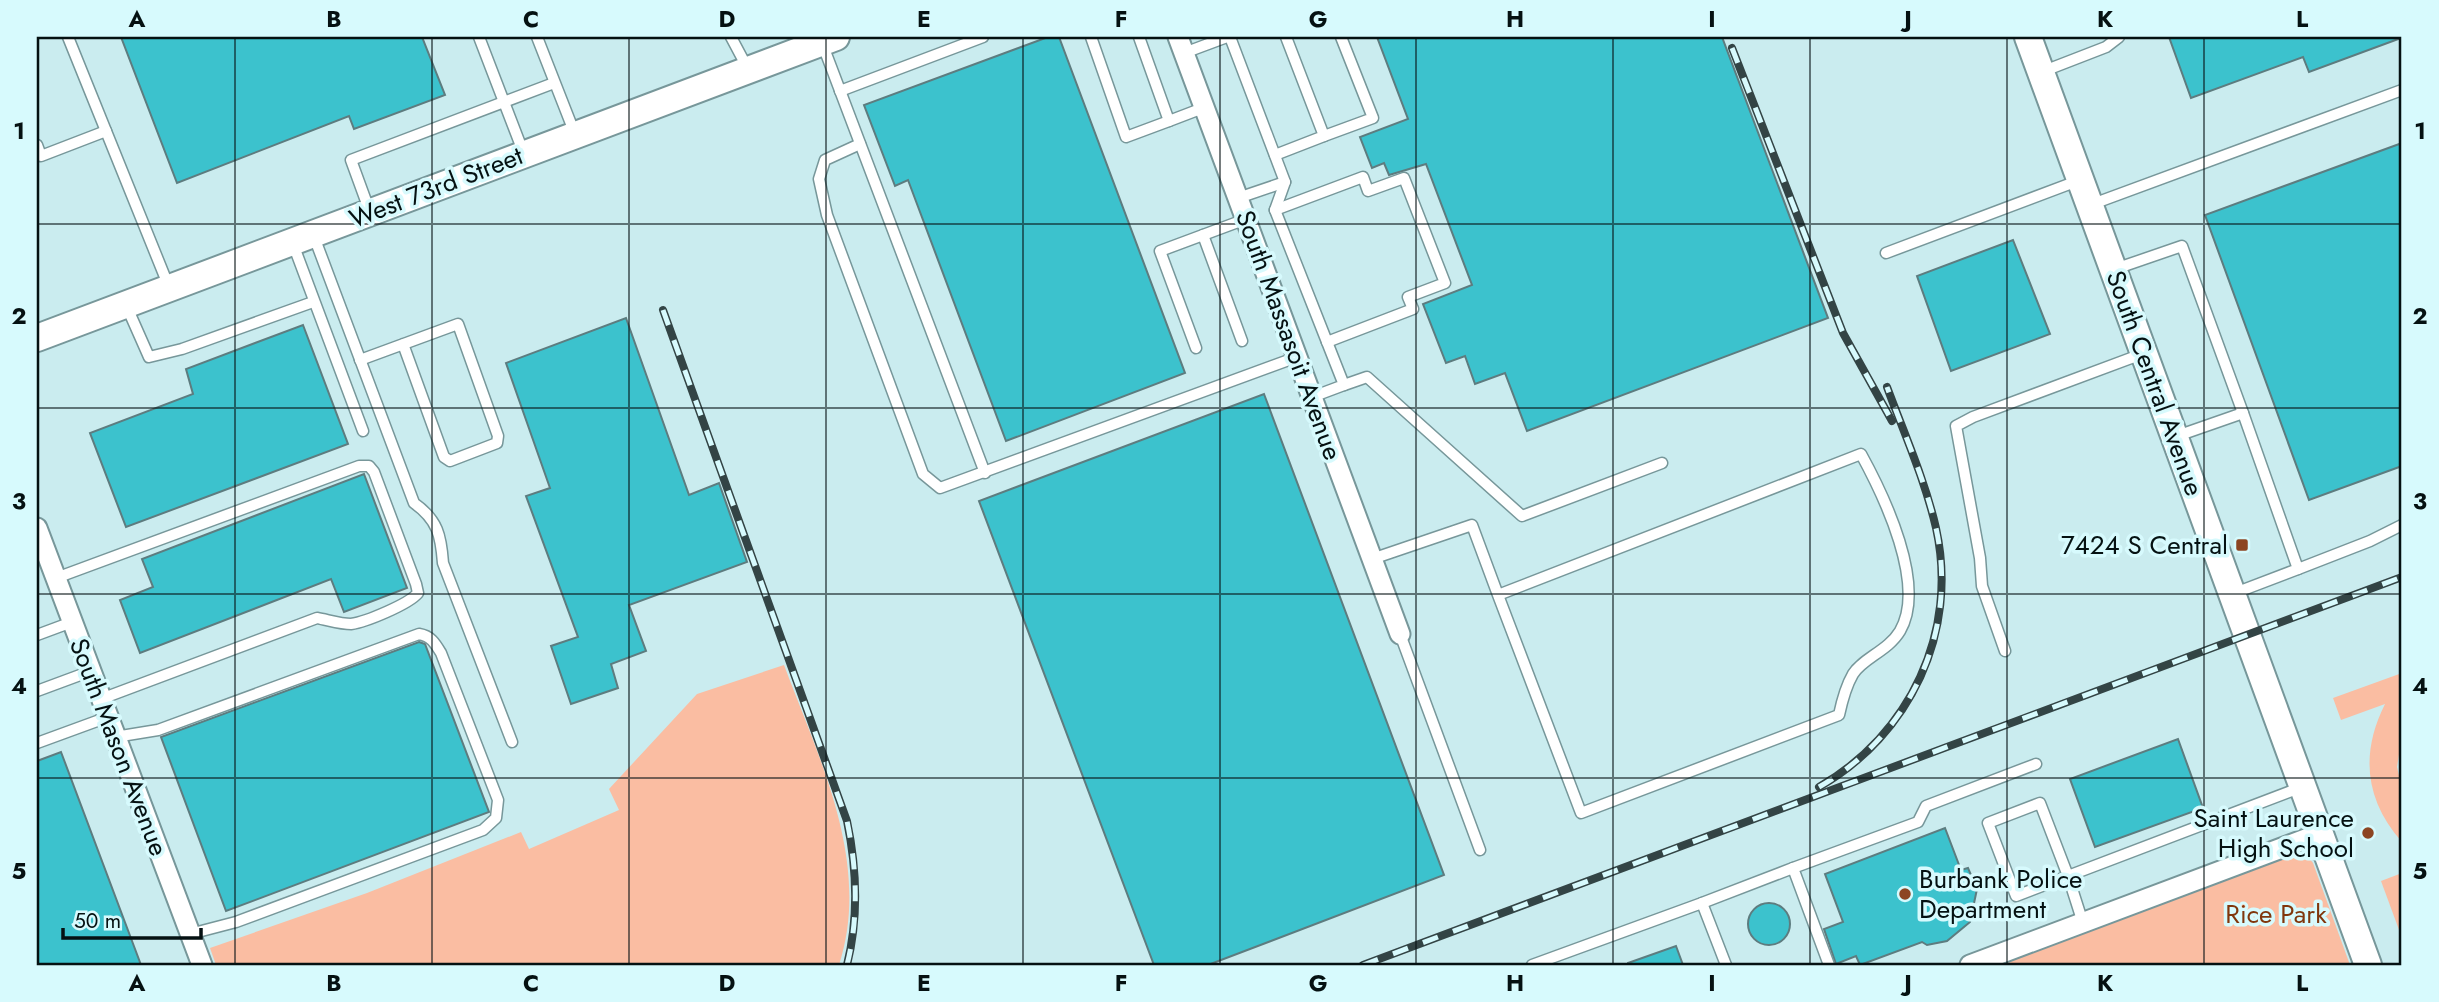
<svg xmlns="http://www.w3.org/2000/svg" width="2439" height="1002" viewBox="0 0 2439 1002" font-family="Jost,sans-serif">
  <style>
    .green { fill: #fabda2 }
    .building { fill: #3cc2cd; stroke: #5d7c7f; stroke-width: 2 }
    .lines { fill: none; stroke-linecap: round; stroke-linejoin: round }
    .lane-casing { stroke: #77979a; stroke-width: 13 }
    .street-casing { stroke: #77979a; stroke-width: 23 }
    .secondary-casing { stroke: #77979a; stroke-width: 30 }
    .lane { stroke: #fff; stroke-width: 10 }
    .street { stroke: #fff; stroke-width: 19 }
    .secondary { stroke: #fff; stroke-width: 26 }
    .rail-casing { stroke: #334445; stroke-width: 8 }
    .rail { stroke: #d7fafd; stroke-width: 5; stroke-dasharray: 16; stroke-linecap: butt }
    .grid { fill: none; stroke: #051112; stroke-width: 2; stroke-opacity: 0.55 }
    .poi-dot { fill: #8c4522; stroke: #d7fafd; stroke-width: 2.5 }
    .labels { text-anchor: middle; stroke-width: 7; stroke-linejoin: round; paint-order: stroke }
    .street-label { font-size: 26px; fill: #051112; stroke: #d7fafd }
    .poi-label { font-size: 26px; fill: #051112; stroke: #d7fafd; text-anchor: end }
    .park-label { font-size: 26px; fill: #80360c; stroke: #d7fafd }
    .neatline { fill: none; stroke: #051112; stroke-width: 2.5 }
    .grid-label { font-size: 23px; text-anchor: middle; font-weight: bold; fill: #051112 }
  </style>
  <rect width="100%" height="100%" fill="#caecef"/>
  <g class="green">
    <path d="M784,665C819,759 872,863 839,965H216L210,948L367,893L521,832L529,849L619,810L609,789L697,694Z"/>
    <path d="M2402,673V736L2397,767L2402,789V842C2365,800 2360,754 2385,704L2341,720L2333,698Z"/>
    <path d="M2298,852L2306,854L2313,863L2350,965H1992Z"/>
    <path d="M2402,873V938L2381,881Z"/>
  </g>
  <g class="building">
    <path d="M121,37H422L445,95L354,129L349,116L177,183Z"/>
    <path d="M1048,37H1059L1185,373L1006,441L908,180L895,186L864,105Z"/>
    <path d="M1377,37H1722L1828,318L1527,431L1505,373L1475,384L1465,356L1446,363L1423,304L1472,285L1426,164L1389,175L1384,163L1372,168L1360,137L1408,119Z"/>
    <path d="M2169,37H2401V38L2309,72L2303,57L2191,98Z"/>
    <path d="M2402,143V466L2309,500L2205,215Z"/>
    <path d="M2013,240L2050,334L1951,371L1917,276Z"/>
    <path d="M626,318L689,495L719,483L747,562L629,605L646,651L611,664L618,688L571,704L551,646L578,637L526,496L550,488L506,363Z"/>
    <path d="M303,325L348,444L126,527L90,433L193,394L186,369Z"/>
    <path d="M1264,394L1444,875L1208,965H1154L979,501Z"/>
    <path d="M364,474L407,588L344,612L331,579L140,653L120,600L153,587L142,559Z"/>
    <path d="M419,642L425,644L489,812L226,911L161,737Z"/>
    <path d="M2178,739L2203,808L2095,847L2070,779Z"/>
    <path d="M61,752L141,965H37V761Z"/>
    <path d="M1945,828L1961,870L1968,868L1977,889L1970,922L1947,941L1927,945L1922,942L1860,965L1856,956L1836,964L1824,929L1843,922L1825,874Z"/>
    <circle cx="1769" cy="924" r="21"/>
    <path d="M1676,946L1683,965H1628V963Z"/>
  </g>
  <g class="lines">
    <g class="lane-casing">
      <g id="lane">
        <path d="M68,37L169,287"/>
        <path d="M479,37L524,154"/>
        <path d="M537,37L575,134"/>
        <path d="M731,37L748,69"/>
        <path d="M1091,37L1126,137L1169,121L1139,37"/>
        <path d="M1230,37L1285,182L1275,210L1344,385L1312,397"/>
        <path d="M822,43L985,473"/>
        <path d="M1184,53L1227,37"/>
        <path d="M2044,71L2106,47L2119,37"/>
        <path d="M840,91L983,37"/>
        <path d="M1169,121L1203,108"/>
        <path d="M1324,136L1373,118L1341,37"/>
        <path d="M860,144L825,160L819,179L827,215L923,474L940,488L1297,357"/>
        <path d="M37,145L41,156L106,131"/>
        <path d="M1275,155L1324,136L1286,37"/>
        <path d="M1238,198L1285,182"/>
        <path d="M2090,205L2402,90"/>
        <path d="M1275,210L1363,177L1368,191L1404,178L1445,283L1408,297L1413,309L1327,342"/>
        <path d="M370,212L351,160L554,83"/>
        <path d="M313,234L414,503C438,520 441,536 443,563L512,742"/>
        <path d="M1203,235L1242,341"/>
        <path d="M293,244L363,431"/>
        <path d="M1886,253L2080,180"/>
        <path d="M2115,269L2182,246L2243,413"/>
        <path d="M126,305L149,357L182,349L313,302"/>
        <path d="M1196,348L1160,251L1246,219"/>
        <path d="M360,360L458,324L498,436L497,443L450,461L444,457L403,344"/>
        <path d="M1344,385L1367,377L1522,516L1662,463"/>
        <path d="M2177,436L2243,413L2298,569L2235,593"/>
        <path d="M1372,559L1472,525L1498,595L1861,454C1884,496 1927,585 1900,631C1888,651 1863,658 1853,674C1846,686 1842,701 1839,715L1581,813L1498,595"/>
        <path d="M2298,569L2370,541L2402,525"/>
        <path d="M56,578L359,466H369L374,472L416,584L418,593C409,604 366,622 351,624C341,624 328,620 317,618L101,699"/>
        <path d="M1400,634L1480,850"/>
        <path d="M37,635L72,622"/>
        <path d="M2005,651L1982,586L1980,558L1956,426L1973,417L2142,354"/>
        <path d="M37,691L91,671"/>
        <path d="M115,737L158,730L419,634C431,636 435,643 441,653L498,800L496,818L483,830L236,922L190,934"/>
        <path d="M37,743L108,717"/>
        <path d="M2040,803L2068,876L2016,896L1988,823Z"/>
        <path d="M1702,903L1793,868"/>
        <path d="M2083,923L2068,876L2302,787"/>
        <path d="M1532,965L1702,903L1726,965"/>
        <path d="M1829,965L1793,868L1918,822L1926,806L2036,764"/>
      </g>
    </g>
    <g class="street-casing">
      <g id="street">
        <path d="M1178,37L1400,634"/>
        <path d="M37,528L202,965"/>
        <path d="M1970,965L2319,834"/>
      </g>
    </g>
    <g class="secondary-casing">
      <g id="secondary">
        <path d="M2028,37L2368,965"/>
        <path d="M37,338L836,37"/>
      </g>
    </g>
    <use href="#lane" class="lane"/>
    <use href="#street" class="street"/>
    <use href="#secondary" class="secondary"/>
    <g class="rail-casing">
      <g id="rail">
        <path d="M1732,48L1843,333L1892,421"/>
        <path d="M663,310L847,821C857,869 859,917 847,965"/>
        <path d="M1819,787C1910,735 1959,632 1936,528C1925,480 1904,433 1887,387"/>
        <path d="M1363,965L2402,577"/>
      </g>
    </g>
    <use href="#rail" class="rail"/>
  </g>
  <path class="grid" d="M235,37V965M432,37V965M629,37V965M826,37V965M1023,37V965M1220,37V965M1416,37V965M1613,37V965M1810,37V965M2007,37V965M2204,37V965M37,224H2402M37,408H2402M37,594H2402M37,778H2402"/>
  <g class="poi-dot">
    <rect x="2235" y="538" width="14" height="14" rx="3.5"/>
    <circle cx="2368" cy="833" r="7"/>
    <circle cx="1905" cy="894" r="7"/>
  </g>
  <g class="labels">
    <g class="street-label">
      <text transform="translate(436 187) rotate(-21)" y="9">West 73rd Street</text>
      <text transform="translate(1289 335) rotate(70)" y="9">South Massasoit Avenue</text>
      <text transform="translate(2155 383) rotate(70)" y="9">South Central Avenue</text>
      <text transform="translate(119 747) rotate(69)" y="9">South Mason Avenue</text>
    </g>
    <g class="poi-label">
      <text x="2228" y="554">7424 S Central</text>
      <text x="2354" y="827">Saint Laurence<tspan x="2354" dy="30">High School</tspan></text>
      <text x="1919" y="888" text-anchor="start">Burbank Police<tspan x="1919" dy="30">Department</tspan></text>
    </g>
    <g class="park-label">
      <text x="2276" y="923">Rice Park</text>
    </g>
  </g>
  <rect width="2439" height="1002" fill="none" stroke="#d7fafd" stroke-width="77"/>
  <path d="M63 928v10h138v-10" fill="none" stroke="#051112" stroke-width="3.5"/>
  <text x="74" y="928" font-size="21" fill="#051112" stroke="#d7fafd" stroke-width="5" paint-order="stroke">50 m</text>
  <rect x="38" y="38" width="2362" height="926" class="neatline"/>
  <g class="grid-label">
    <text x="137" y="27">A</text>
    <text x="334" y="27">B</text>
    <text x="531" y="27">C</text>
    <text x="727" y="27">D</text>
    <text x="924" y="27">E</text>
    <text x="1121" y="27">F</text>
    <text x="1318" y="27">G</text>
    <text x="1515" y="27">H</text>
    <text x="1712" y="27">I</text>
    <text x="1908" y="27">J</text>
    <text x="2105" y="27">K</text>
    <text x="2302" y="27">L</text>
    <text x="19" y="139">1</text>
    <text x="2420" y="139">1</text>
    <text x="19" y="324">2</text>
    <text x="2420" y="324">2</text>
    <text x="19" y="509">3</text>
    <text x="2420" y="509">3</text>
    <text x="19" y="694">4</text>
    <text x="2420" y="694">4</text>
    <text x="19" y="879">5</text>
    <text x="2420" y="879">5</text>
    <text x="137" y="991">A</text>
    <text x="334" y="991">B</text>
    <text x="531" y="991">C</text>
    <text x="727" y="991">D</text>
    <text x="924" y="991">E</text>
    <text x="1121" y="991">F</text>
    <text x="1318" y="991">G</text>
    <text x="1515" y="991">H</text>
    <text x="1712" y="991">I</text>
    <text x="1908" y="991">J</text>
    <text x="2105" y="991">K</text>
    <text x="2302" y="991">L</text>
  </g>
</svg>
